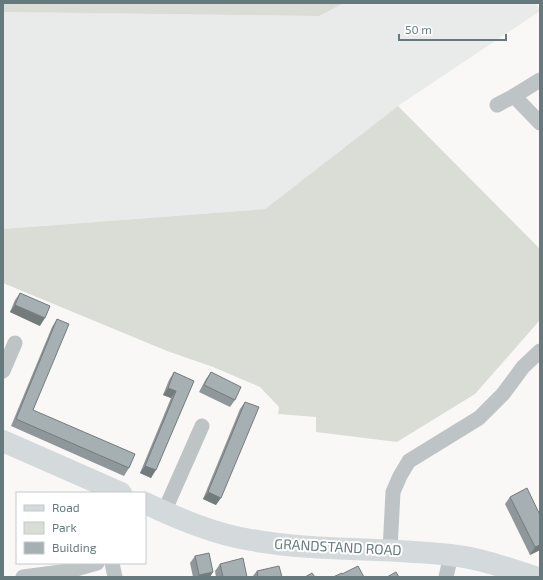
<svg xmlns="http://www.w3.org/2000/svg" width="543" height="580" viewBox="0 0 543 580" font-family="'Exo 2',sans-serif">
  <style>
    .built { fill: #e9eaea }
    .green { fill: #daddd6 }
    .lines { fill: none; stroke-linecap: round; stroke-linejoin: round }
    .street { stroke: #bec4c6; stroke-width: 15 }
    .secondary { stroke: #d4d9db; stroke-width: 22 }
    .wall { fill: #8f979a }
    .shaded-wall { fill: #747b7d }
    .building { fill: #a6b0b3; stroke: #747b7d }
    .labels { text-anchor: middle; stroke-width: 4; stroke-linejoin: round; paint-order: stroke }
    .street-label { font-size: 14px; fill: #667a7e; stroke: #fff }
  </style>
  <rect width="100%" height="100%" fill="#f9f8f7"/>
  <path class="built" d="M344,3H536L540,11L398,106L265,209L3,229V12L318,16Z"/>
  <g class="green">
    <path d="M3,3H344L319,16L3,12Z"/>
    <path d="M398,106L540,249V320L475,394L397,442L316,432V417L278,414L279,407L260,387L213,367L167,351L3,283V229L265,209Z"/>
  </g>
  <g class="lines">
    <g class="street">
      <path d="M540,80L514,96L540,123"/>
      <path d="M497,105L514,96"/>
      <path d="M3,371L15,343"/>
      <path d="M164,512L202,426"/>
      <path d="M390,550L393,492L400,476L409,461L479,418L503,394L523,367L540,351"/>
      <path d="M112,563L115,577"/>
      <path d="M23,577L69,571L97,563"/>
      <path d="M446,577L451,555"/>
    </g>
    <g class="secondary">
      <path d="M3,441L121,493"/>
      <path d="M145,503C179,519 214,534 251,540C316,552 384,547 450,555C479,558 507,568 535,577"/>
    </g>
  </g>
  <g class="wall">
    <path d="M20,293L40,326L10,312L15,300Z"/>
    <path d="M57,319L33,410L129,468L124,476L11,426L52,327Z"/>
    <path d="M174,372L194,381L151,478L140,473L171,398L163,395L169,380Z"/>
    <path d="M211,372L235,400L230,407L199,392L206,379Z"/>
    <path d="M245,402L216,505L203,499L240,409Z"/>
    <path d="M510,497L540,550L530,555L505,504Z"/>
    <path d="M195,556L210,577H193L190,563Z"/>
    <path d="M220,564L247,577H216L215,571Z"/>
    <path d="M257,571L282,577H252Z"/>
  </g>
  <g class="shaded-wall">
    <path d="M15,305L45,318L40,326L10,312Z"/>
    <path d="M168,388L176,391L171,398L163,395Z"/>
    <path d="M145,466L156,470L151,478L140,473Z"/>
    <path d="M208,492L221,498L216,505L203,499Z"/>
    <path d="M540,545V550L530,555L535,547Z"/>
    <path d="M213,572L210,577H197L199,575Z"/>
  </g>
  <g class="building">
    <path d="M20,293L50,306L45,318L15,305Z"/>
    <path d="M57,319L69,324L33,410L135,454L129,468L16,419Z"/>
    <path d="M174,372L194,381L156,470L145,466L176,391L168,388Z"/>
    <path d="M211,372L241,387L235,400L204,385Z"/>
    <path d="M245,402L259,407L221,498L208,492Z"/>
    <path d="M527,488L540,515V545L535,547L510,497Z"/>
    <path d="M209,553L213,572L199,575L195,556Z"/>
    <path d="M243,558L247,577H223L220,564Z"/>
    <path d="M279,566L282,577H258L257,571Z"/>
    <path d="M358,566L364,577H333L342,573V574Z"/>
    <path d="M396,572L399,577H387Z"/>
    <path d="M312,573L315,577H305Z"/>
  </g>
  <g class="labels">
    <g class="street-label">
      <text transform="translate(338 547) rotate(3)" y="5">GRANDSTAND ROAD</text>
    </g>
  </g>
  <rect width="543" height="580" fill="none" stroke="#667a7e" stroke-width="8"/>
  <rect x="16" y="492" width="130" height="72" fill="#ffffff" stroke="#c2cacb"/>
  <rect x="24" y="505" width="20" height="6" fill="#d4d9db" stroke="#c2cacb"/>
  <text x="52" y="512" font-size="12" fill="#667a7e">Road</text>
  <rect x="24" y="522" width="20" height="12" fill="#daddd6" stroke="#c2cacb"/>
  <text x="52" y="532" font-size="12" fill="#667a7e">Park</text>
  <rect x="24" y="542" width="20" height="12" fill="#a6b0b3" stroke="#c2cacb"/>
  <text x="52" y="552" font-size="12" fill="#667a7e">Building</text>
  <path d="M399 34v6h107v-6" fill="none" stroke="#667a7e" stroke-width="2"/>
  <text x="405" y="34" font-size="12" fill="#667a7e" stroke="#ffffff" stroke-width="3" paint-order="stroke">50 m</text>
</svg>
